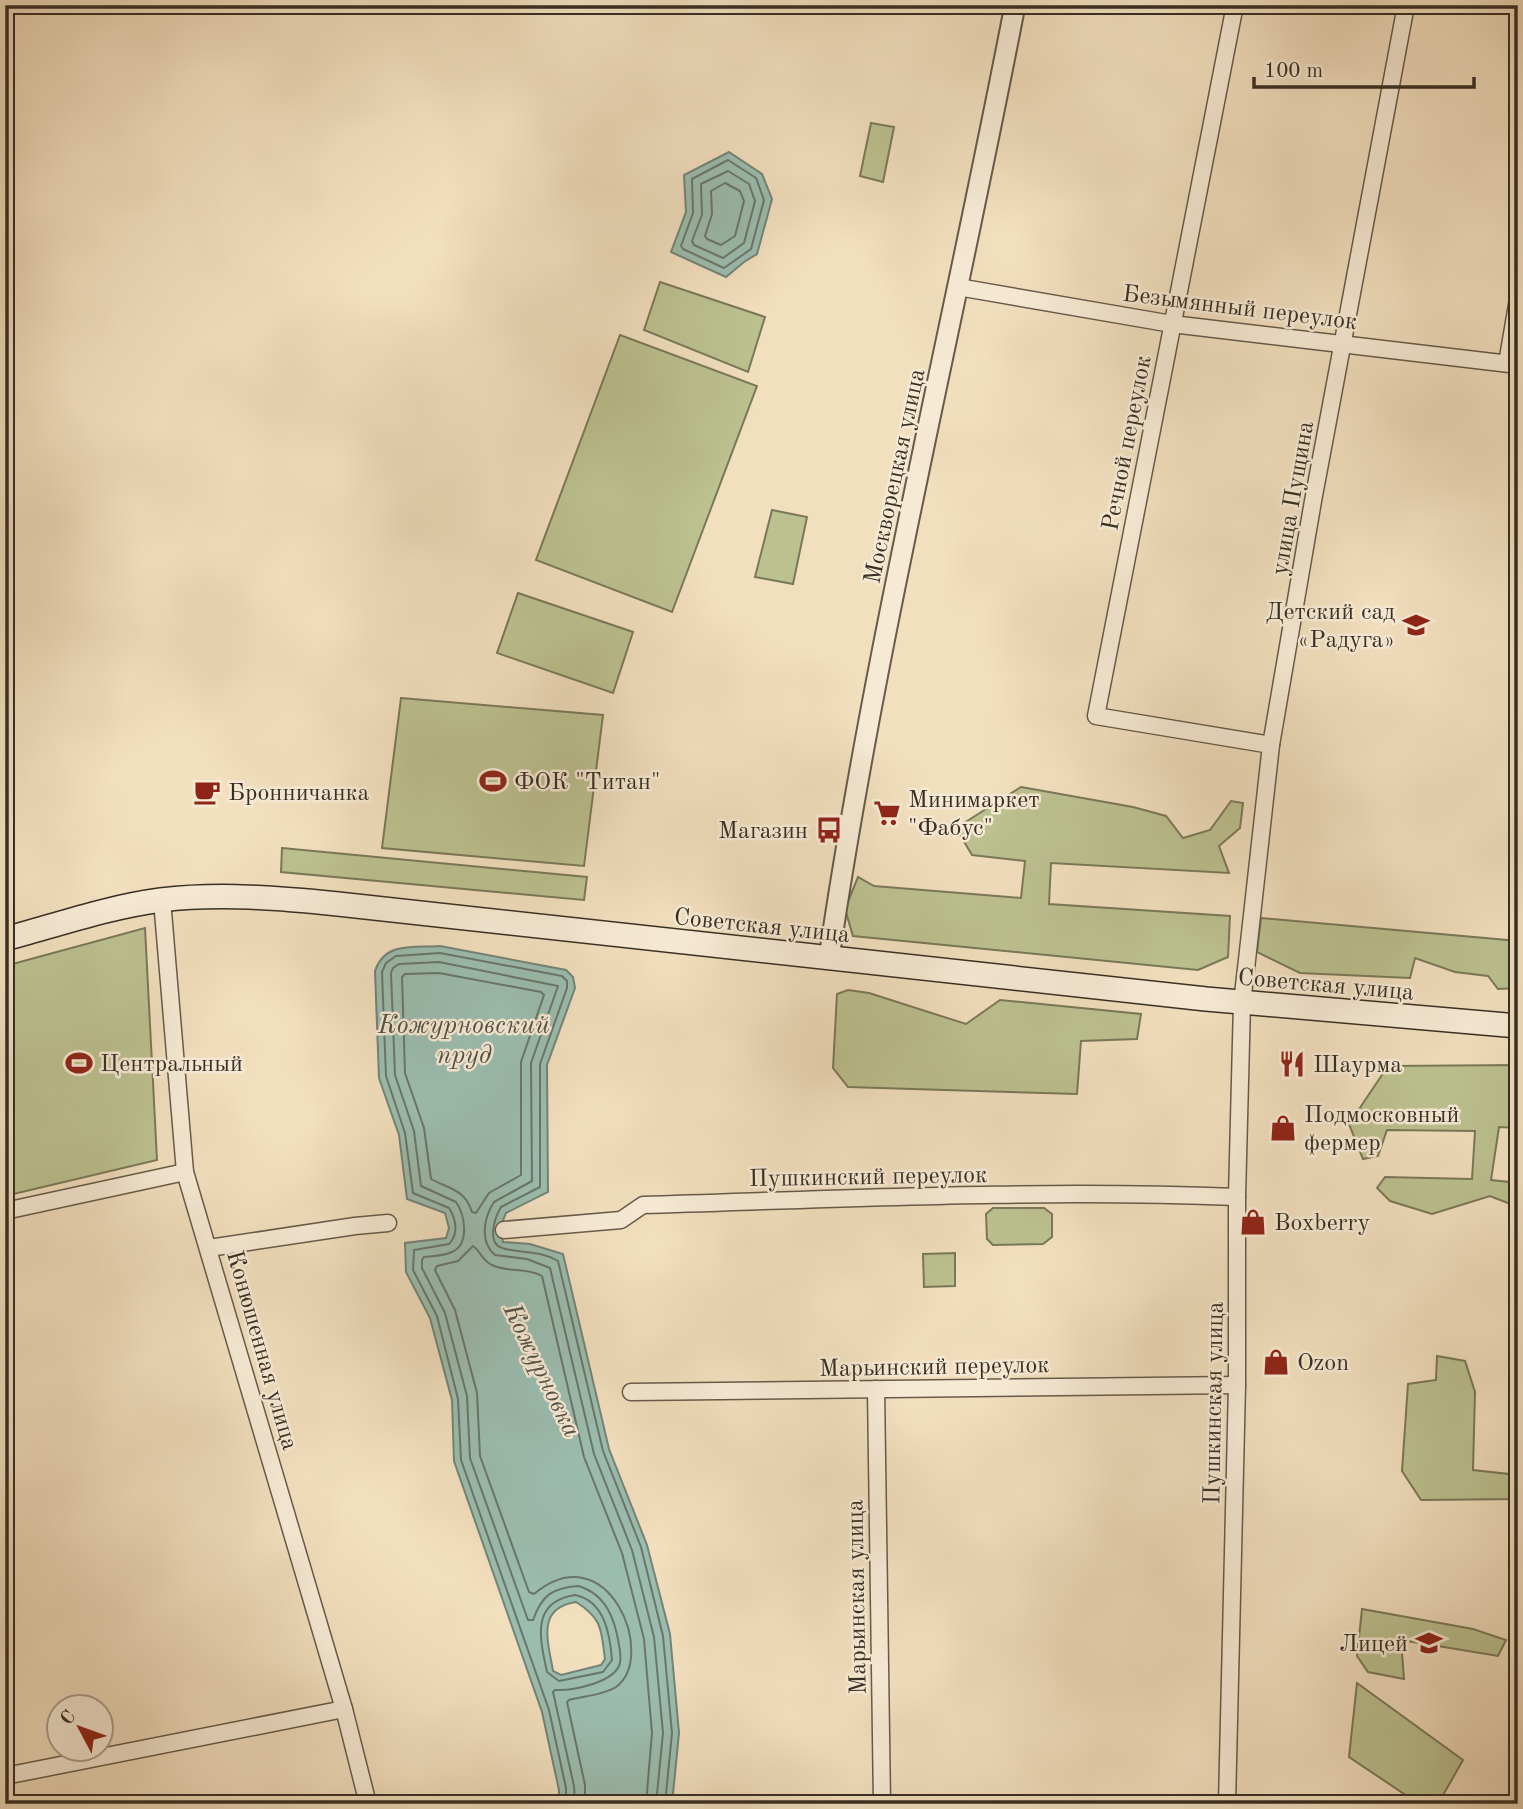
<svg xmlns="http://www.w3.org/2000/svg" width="1523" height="1809" viewBox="0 0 1523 1809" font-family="'Old Standard TT',serif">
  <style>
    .green { fill: #bcc190; stroke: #7a785a; stroke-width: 2 }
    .water { fill: #9bbdb0; stroke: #738478; stroke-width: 2; fill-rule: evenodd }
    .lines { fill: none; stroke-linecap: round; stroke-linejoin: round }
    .shore { stroke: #69766a; stroke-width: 2 }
    .minor-casing { stroke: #665b4a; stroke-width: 19 }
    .tertiary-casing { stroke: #665b4a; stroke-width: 23 }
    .secondary-casing { stroke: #372f24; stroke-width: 26 }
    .minor { stroke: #f7ead5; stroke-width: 16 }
    .tertiary { stroke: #f7ead5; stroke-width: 19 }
    .secondary { stroke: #f7ead5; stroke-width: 23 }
    .labels { text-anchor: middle; stroke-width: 5; stroke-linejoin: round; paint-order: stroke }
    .street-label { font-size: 24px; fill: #372f24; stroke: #f7ead5 }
    .poi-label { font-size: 24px; fill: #372f24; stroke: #f7ead5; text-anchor: start }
    .water-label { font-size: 26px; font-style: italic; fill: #505247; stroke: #f7ead5 }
  </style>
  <rect width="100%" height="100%" fill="#f2dfbe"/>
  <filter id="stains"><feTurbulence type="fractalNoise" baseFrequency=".00286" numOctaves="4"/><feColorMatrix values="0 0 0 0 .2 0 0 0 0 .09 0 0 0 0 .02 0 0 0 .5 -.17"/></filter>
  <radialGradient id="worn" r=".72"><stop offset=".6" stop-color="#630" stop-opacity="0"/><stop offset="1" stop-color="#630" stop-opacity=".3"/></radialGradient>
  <g class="green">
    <path d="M871,123L894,127L883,182L860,176Z"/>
    <path d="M660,282L765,317L748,372L644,330Z"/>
    <path d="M620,335L757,386L672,612L536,560Z"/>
    <path d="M772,510L807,517L793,584L755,577Z"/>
    <path d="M518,593L633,632L613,693L497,653Z"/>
    <path d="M401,698L603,715L584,866L382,848Z"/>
    <path d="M1021,787L1133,807L1166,816L1183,838L1210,830L1231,801L1243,803L1240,828L1219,846L1229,873L1051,863L1049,904L1230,916L1228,957L1198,970L853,936L845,909L858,877L874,886L1021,898L1025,861L972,855L956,828Z"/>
    <path d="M282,848L587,877L584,900L281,872Z"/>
    <path d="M1261,918L1518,941V988L1498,989L1488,976L1455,972L1415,958L1410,978L1300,973L1257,952Z"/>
    <path d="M145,928L157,1160L5,1196V966Z"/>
    <path d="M848,990L869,993L966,1024L1000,1000L1141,1014L1137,1039L1081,1041L1077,1094L848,1087L833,1068L837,994Z"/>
    <path d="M1518,1065V1128L1499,1127L1491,1180L1518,1183V1207L1490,1196L1432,1214L1390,1201L1377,1188L1385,1177L1472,1179L1475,1131L1387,1130L1378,1156L1363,1159L1349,1124L1388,1066Z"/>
    <path d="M993,1208H1044L1052,1214V1237L1043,1244L993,1245L987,1239L986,1214Z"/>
    <path d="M955,1253V1286L924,1287L923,1254Z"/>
    <path d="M1437,1356L1465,1361L1475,1392L1473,1470L1518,1475V1499L1421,1500L1402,1471L1408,1384L1436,1380Z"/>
    <path d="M1362,1609L1473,1629L1506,1640L1498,1656L1401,1640L1404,1679L1368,1672L1357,1656Z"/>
    <path d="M1357,1683L1463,1760L1438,1804H1419L1349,1757Z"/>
  </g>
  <g class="water">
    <path d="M729,152L762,174L772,199L757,254L744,262L726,277L671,252L686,212L684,175Z"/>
    <path d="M440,946L566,970L573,977L575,988L547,1065L548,1192L506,1213L500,1228L503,1242L530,1244L563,1254L609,1449L647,1545L670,1634L679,1733L672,1804H559V1790L542,1712L454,1461L452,1400L430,1318L406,1272L405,1243L446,1238L449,1228L445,1213L407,1199L399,1135L379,1078L375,971C385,941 414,948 440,946ZM576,1602C603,1619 601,1630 605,1659L601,1665L561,1675L553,1671C548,1641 536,1608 576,1602Z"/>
  </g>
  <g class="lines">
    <g class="shore">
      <path d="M728,160L756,178L764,200L751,249L724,268L683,249L681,246L693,213L692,179Z"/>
      <path d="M728,171L749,184L755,201L744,243L723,258L694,245L692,241L702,215L701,184Z"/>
      <path d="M725,183L740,191L744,201L735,236L721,245L707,239L705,236L712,214L711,191Z"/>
      <path d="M439,973L541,992L544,995L521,1062V1175L489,1193L476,1213L472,1212C465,1189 449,1189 431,1179L424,1128L405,1073L402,977L405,974Z"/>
      <path d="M575,1595C605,1601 610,1635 612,1660L603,1672L559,1681L547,1672C540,1639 530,1602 575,1595Z"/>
      <path d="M566,1804V1788L549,1710L461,1460L458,1399L437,1316L413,1270L414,1250L449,1244C459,1234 456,1219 449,1208L413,1193L405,1133L386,1076L382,972L386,963L396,956L440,953L562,976L567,981V988L540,1064V1187L501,1207C495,1217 486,1243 502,1248C521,1254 541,1250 558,1261L603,1451L641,1547L663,1636L672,1733L665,1804"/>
      <path d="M575,1804L574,1786L553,1692L555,1690C572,1691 611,1683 619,1666C622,1660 620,1652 619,1645C615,1619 606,1594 578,1586C552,1588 542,1595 533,1620H528L470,1458L467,1396L445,1313L422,1268V1260L424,1257C433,1256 444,1256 452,1252C470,1244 465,1215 456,1202L421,1186L414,1131L395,1075L391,973L393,968L399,964L439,962L558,986L531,1063L532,1181L494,1202C484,1217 479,1242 495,1255L527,1259L550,1268L594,1454L632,1550L654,1637L663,1733L656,1804"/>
      <path d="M585,1804V1785L567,1702L569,1700C584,1696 604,1695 616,1687C658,1657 608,1532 534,1594L529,1592L480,1456L477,1393L455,1310L435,1270L437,1266L458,1261L473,1246C480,1250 482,1261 492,1265C508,1273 526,1267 542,1276L584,1457L622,1553L644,1639L652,1733L646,1804"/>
    </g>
    <g class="minor-casing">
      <g id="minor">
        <path d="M1235,5L1096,716L1271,745"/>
        <path d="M958,287L1172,324L1518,365"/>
        <path d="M1507,363L1518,299"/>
        <path d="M162,900L185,1172L344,1709L368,1804"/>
        <path d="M5,1211L185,1172"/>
        <path d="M504,1230L621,1220L643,1205C841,1199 1040,1189 1237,1197"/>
        <path d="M209,1248L355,1226L388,1223"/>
        <path d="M876,1389L882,1804"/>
        <path d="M631,1392L1237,1385"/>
        <path d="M5,1776L344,1709"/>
        <path d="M1227,1804L1237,1385V1197L1242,1003L1247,960L1271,745L1313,501L1406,5"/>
      </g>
    </g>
    <g class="tertiary-casing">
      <path id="tertiary" d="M829,958C876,638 954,323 1015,5"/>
    </g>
    <g class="secondary-casing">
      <path id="secondary" d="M5,939C57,925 108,907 161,900C220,893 279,898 338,904L1206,999L1518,1026"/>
    </g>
    <use href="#minor" class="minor"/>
    <use href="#tertiary" class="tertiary"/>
    <use href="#secondary" class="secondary"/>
  </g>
  <defs>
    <g id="school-bare" transform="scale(2.1)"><path d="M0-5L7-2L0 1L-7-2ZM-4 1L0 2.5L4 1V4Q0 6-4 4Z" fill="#8f2418" stroke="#f7ead5" stroke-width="2.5" paint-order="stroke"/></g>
    <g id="stadium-bare" transform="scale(2.1)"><path d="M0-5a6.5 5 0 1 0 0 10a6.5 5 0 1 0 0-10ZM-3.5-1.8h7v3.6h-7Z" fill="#8f2418" stroke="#f7ead5" stroke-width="2.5" paint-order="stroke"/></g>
    <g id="cafe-bare" transform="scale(2.1)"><path d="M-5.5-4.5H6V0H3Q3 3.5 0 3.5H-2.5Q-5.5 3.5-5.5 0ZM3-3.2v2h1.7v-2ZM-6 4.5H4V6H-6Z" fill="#8f2418" stroke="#f7ead5" stroke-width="2.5" paint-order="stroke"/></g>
    <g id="supermarket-bare" transform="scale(2.1)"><path d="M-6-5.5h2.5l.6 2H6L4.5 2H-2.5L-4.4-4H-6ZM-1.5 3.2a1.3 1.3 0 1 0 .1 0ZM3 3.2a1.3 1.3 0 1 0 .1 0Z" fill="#8f2418" stroke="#f7ead5" stroke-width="2.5" paint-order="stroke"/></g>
    <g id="bus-bare" transform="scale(2.1)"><path d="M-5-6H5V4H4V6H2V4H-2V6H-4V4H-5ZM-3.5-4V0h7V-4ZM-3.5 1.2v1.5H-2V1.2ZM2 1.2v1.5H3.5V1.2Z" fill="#8f2418" stroke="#f7ead5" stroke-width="2.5" paint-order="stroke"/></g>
    <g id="restaurant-bare" transform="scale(2.1)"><path d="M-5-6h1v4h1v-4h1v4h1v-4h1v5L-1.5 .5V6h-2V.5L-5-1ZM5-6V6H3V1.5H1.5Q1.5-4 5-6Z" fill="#8f2418" stroke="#f7ead5" stroke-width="2.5" paint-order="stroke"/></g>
    <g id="shop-bare" transform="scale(2.1)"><path d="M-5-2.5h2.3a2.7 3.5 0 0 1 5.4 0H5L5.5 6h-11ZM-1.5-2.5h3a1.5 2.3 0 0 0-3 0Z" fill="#8f2418" stroke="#f7ead5" stroke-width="2.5" paint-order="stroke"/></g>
  </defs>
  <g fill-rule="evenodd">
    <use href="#school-bare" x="1416" y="625"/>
    <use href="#stadium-bare" x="493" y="781"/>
    <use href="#cafe-bare" x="207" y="792"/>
    <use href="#supermarket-bare" x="887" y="813"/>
    <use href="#bus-bare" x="829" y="830"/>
    <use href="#stadium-bare" x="79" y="1063"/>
    <use href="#restaurant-bare" x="1292" y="1064"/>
    <use href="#shop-bare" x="1283" y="1128"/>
    <use href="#shop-bare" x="1253" y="1222"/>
    <use href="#shop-bare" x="1276" y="1362"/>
    <use href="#school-bare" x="1429" y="1643"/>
  </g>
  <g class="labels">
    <g class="street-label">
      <text transform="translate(1240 307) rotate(7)" y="8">Безымянный переулок</text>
      <text transform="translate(1126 443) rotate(-79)" y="8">Речной переулок</text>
      <text transform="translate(894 476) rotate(-78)" y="8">Москворецкая улица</text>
      <text transform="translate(1292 498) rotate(-80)" y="8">улица Пущина</text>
      <text transform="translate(762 925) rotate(6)" y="8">Советская улица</text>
      <text transform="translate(1326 984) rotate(5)" y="8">Советская улица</text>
      <text transform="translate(868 1176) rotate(-1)" y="8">Пушкинский переулок</text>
      <text transform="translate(263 1350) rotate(74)" y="8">Конюшенная улица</text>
      <text transform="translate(934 1366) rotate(-1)" y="8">Марьинский переулок</text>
      <text transform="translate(1213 1403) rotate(-89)" y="8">Пушкинская улица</text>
      <text transform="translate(856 1597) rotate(-91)" y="8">Марьинская улица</text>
    </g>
    <g class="poi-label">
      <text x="1395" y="619" text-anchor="end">Детский сад<tspan x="1395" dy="28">«Радуга»</tspan></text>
      <text x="514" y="789">ФОК "Титан"</text>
      <text x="228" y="800">Бронничанка</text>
      <text x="908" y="807">Минимаркет<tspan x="908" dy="28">"Фабус"</tspan></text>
      <text x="808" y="838" text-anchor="end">Магазин</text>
      <text x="100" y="1071">Центральный</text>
      <text x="1313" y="1072">Шаурма</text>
      <text x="1304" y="1122">Подмосковный<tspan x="1304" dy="28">фермер</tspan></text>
      <text x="1274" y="1230">Boxberry</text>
      <text x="1297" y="1370">Ozon</text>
      <text x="1408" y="1651" text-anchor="end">Лицей</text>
    </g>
    <g class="water-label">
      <text x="464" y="1033">Кожурновский<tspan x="464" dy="30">пруд</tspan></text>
      <text transform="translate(543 1370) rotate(64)" y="9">Кожурновка</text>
    </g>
  </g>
  <rect width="1523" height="1809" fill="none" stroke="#f2dfbe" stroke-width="28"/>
  <rect x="7" y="7" width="1509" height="1795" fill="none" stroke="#372f24" stroke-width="3.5"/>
  <rect x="14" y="14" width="1495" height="1781" fill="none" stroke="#372f24" stroke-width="2"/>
  <g transform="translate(80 1728) rotate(311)"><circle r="33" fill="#f7ead5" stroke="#aa9f8e" stroke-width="2"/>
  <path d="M0-5L12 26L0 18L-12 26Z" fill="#8f2418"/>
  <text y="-10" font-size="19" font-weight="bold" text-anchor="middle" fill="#372f24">С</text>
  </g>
  <path d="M1254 77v10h220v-10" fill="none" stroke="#372f24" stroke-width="3.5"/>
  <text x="1264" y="77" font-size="21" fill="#372f24" stroke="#f7ead5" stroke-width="5" paint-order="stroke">100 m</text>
  <rect width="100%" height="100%" filter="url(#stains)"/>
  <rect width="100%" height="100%" fill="url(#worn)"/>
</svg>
